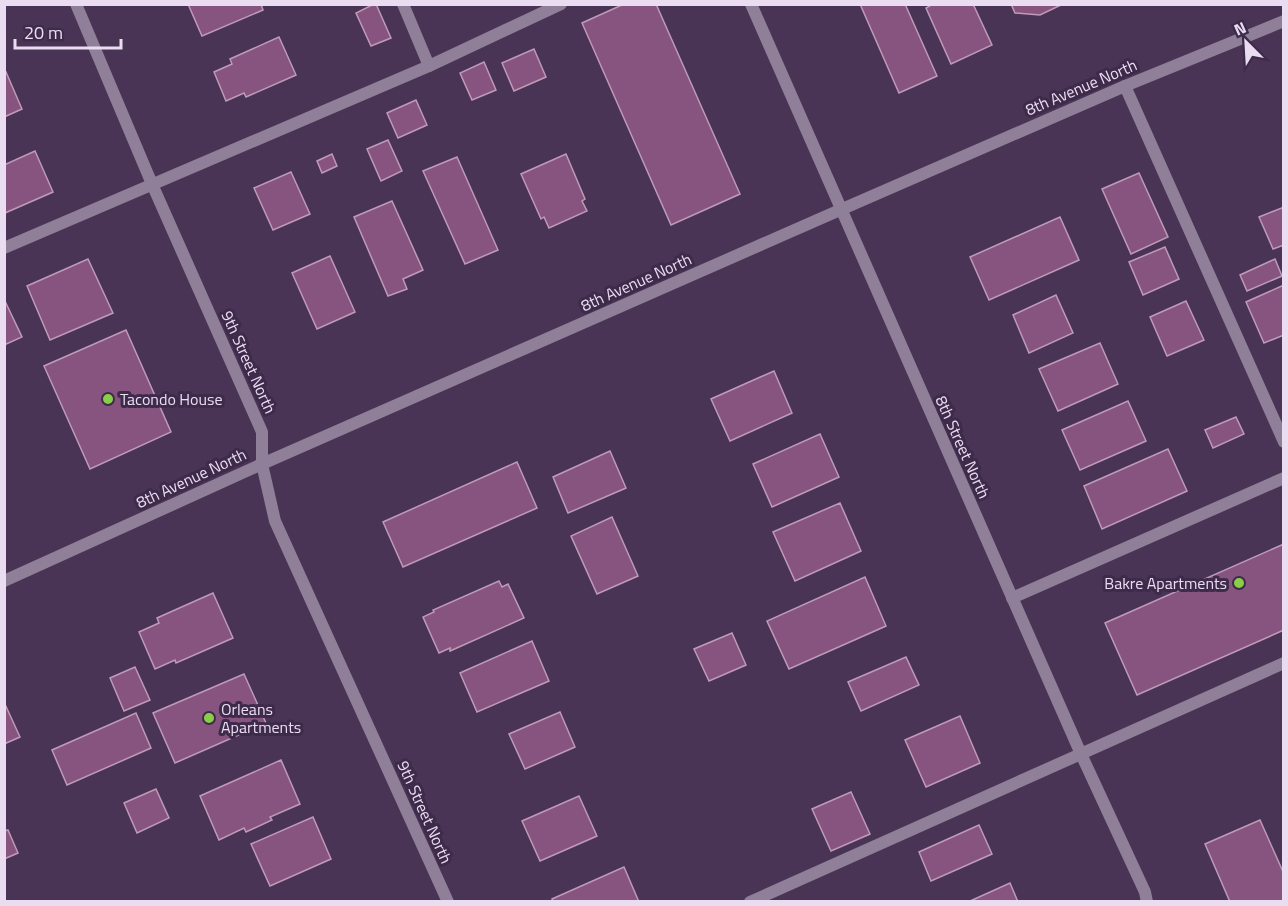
<svg xmlns="http://www.w3.org/2000/svg" width="1288" height="906" viewBox="0 0 1288 906" font-family="'Titillium Web',sans-serif">
  <style>
    .building { fill: #87547f; stroke: #bf9ab9; stroke-width: 1.5 }
    .lines { fill: none; stroke-linecap: round; stroke-linejoin: round }
    .service { stroke: #8f7f98; stroke-width: 12 }
    .minor { stroke: #8f7f98; stroke-width: 12 }
    .poi-dot { fill: #8ace47; stroke: #3e2a4a; stroke-width: 2 }
    .labels { text-anchor: middle; stroke-width: 6; stroke-linejoin: round; paint-order: stroke }
    .street-label { font-size: 16px; fill: #eaddf2; stroke: #3e2a4a }
    .poi-label { font-size: 16px; fill: #eaddf2; stroke: #3e2a4a; text-anchor: start }
  </style>
  <rect width="100%" height="100%" fill="#493455"/>
  <g class="building">
    <path d="M188,4H261L263,10L202,36Z"/>
    <path d="M374,4H376L391,38L371,46L356,13Z"/>
    <path d="M624,4H656L740,194L671,225L582,23Z"/>
    <path d="M860,4H905L937,76L899,93Z"/>
    <path d="M933,4H973L992,45L951,64L926,8Z"/>
    <path d="M1011,4H1063L1040,15L1015,13Z"/>
    <path d="M279,37L296,75L246,97L244,93L226,101L214,72L232,64L230,59Z"/>
    <path d="M534,49L546,77L514,91L502,63Z"/>
    <path d="M484,62L496,90L472,100L460,73Z"/>
    <path d="M6,72L22,109L4,117V73Z"/>
    <path d="M416,100L427,125L398,138L387,113Z"/>
    <path d="M388,140L402,171L381,181L367,149Z"/>
    <path d="M35,151L53,192L5,213L4,165Z"/>
    <path d="M332,154L337,166L322,173L317,161Z"/>
    <path d="M566,154L585,199L582,201L587,211L549,228L544,217L541,219L521,174Z"/>
    <path d="M457,157L498,250L465,264L423,171Z"/>
    <path d="M291,172L310,214L273,230L254,188Z"/>
    <path d="M1139,173L1168,237L1131,254L1102,189Z"/>
    <path d="M392,201L423,270L403,279L407,289L388,296L354,217Z"/>
    <path d="M1284,207V245L1273,249L1259,217Z"/>
    <path d="M1060,217L1079,260L989,300L970,257Z"/>
    <path d="M1165,247L1179,279L1143,295L1129,262Z"/>
    <path d="M330,256L355,312L317,329L292,273Z"/>
    <path d="M88,259L113,313L50,340L27,286Z"/>
    <path d="M1275,259L1282,276L1247,291L1240,275Z"/>
    <path d="M1284,285V335L1264,343L1246,302Z"/>
    <path d="M1056,295L1073,333L1029,353L1013,315Z"/>
    <path d="M4,299L22,337L4,345Z"/>
    <path d="M1186,301L1204,340L1167,356L1150,317Z"/>
    <path d="M126,330L171,432L90,469L44,366Z"/>
    <path d="M1100,343L1118,384L1058,411L1039,369Z"/>
    <path d="M774,371L792,413L730,441L711,399Z"/>
    <path d="M1128,401L1146,441L1080,470L1062,430Z"/>
    <path d="M1236,417L1244,434L1213,448L1205,430Z"/>
    <path d="M820,434L839,477L772,507L753,464Z"/>
    <path d="M1168,449L1187,491L1102,529L1084,486Z"/>
    <path d="M610,451L626,488L568,513L553,477Z"/>
    <path d="M517,462L537,508L403,567L383,522Z"/>
    <path d="M840,503L861,551L795,581L773,532Z"/>
    <path d="M612,517L638,576L597,594L571,536Z"/>
    <path d="M1284,544V630L1137,695L1105,623Z"/>
    <path d="M865,577L886,626L789,669L767,621Z"/>
    <path d="M499,581L502,587L508,584L524,618L450,651V648L439,653L423,617L434,612L433,610Z"/>
    <path d="M213,593L233,638L176,663L175,660L155,669L139,632L159,623L157,618Z"/>
    <path d="M732,633L746,665L709,681L694,649Z"/>
    <path d="M532,641L549,681L477,712L460,673Z"/>
    <path d="M906,657L919,685L861,711L848,682Z"/>
    <path d="M135,667L150,700L124,711L110,678Z"/>
    <path d="M244,674L266,723L175,763L153,713Z"/>
    <path d="M4,702L20,737L4,744Z"/>
    <path d="M560,712L575,747L525,769L509,734Z"/>
    <path d="M136,713L151,748L67,785L52,750Z"/>
    <path d="M960,716L980,763L926,787L905,740Z"/>
    <path d="M281,760L300,804L270,817L272,820L246,832L244,828L219,840L200,796Z"/>
    <path d="M156,789L169,818L137,833L124,803Z"/>
    <path d="M851,792L870,834L831,851L812,809Z"/>
    <path d="M579,796L597,836L540,861L522,821Z"/>
    <path d="M313,817L331,859L270,886L251,844Z"/>
    <path d="M1260,820L1284,874V902H1230L1205,844Z"/>
    <path d="M979,825L992,854L931,881L919,852Z"/>
    <path d="M8,830L18,853L4,859V831Z"/>
    <path d="M624,867L639,902H553L552,899Z"/>
    <path d="M1010,883L1018,902H968Z"/>
  </g>
  <g class="lines">
    <g class="service">
      <path d="M403,4L429,66"/>
      <path d="M1125,86L1284,442"/>
      <path d="M4,248L429,66L561,4"/>
      <path d="M1012,598L1284,478"/>
      <path d="M750,902L1284,663"/>
    </g>
    <g class="minor">
      <path d="M76,4L152,184L262,432V464L275,521L448,902"/>
      <path d="M751,4L1081,754L1145,892L1147,902"/>
      <path d="M4,581L262,464L840,210L1125,86L1284,21"/>
    </g>
  </g>
  <g class="poi-dot">
    <circle cx="108" cy="399" r="6"/>
    <circle cx="1239" cy="583" r="6"/>
    <circle cx="209" cy="718" r="6"/>
  </g>
  <g class="labels">
    <g class="street-label">
      <text transform="translate(1081 87) rotate(-23)" y="6">8th Avenue North</text>
      <text transform="translate(636 282) rotate(-24)" y="6">8th Avenue North</text>
      <text transform="translate(249 362) rotate(66)" y="6">9th Street North</text>
      <text transform="translate(963 447) rotate(66)" y="6">8th Street North</text>
      <text transform="translate(191 478) rotate(-25)" y="6">8th Avenue North</text>
      <text transform="translate(425 812) rotate(66)" y="6">9th Street North</text>
    </g>
    <g class="poi-label">
      <text x="120" y="405">Tacondo House</text>
      <text x="1227" y="589" text-anchor="end">Bakre Apartments</text>
      <text x="221" y="715">Orleans<tspan x="221" dy="18">Apartments</tspan></text>
    </g>
  </g>
  <rect width="1288" height="906" fill="none" stroke="#eaddf2" stroke-width="12"/>
  <g transform="translate(1246 42) rotate(336)" stroke="#3e2a4a" stroke-width="4.5" paint-order="stroke">
  <path d="M0-4.5L10 22L0 15L-10 22Z" fill="#eaddf2"/>
  <text y="-9" font-size="16" font-weight="bold" text-anchor="middle" fill="#eaddf2">N</text>
  </g>
  <path d="M15 39v9h106v-9" fill="none" stroke="#eaddf2" stroke-width="3"/>
  <text x="24" y="39" font-size="18" fill="#eaddf2" stroke="#3e2a4a" stroke-width="4.5" paint-order="stroke">20 m</text>
</svg>
